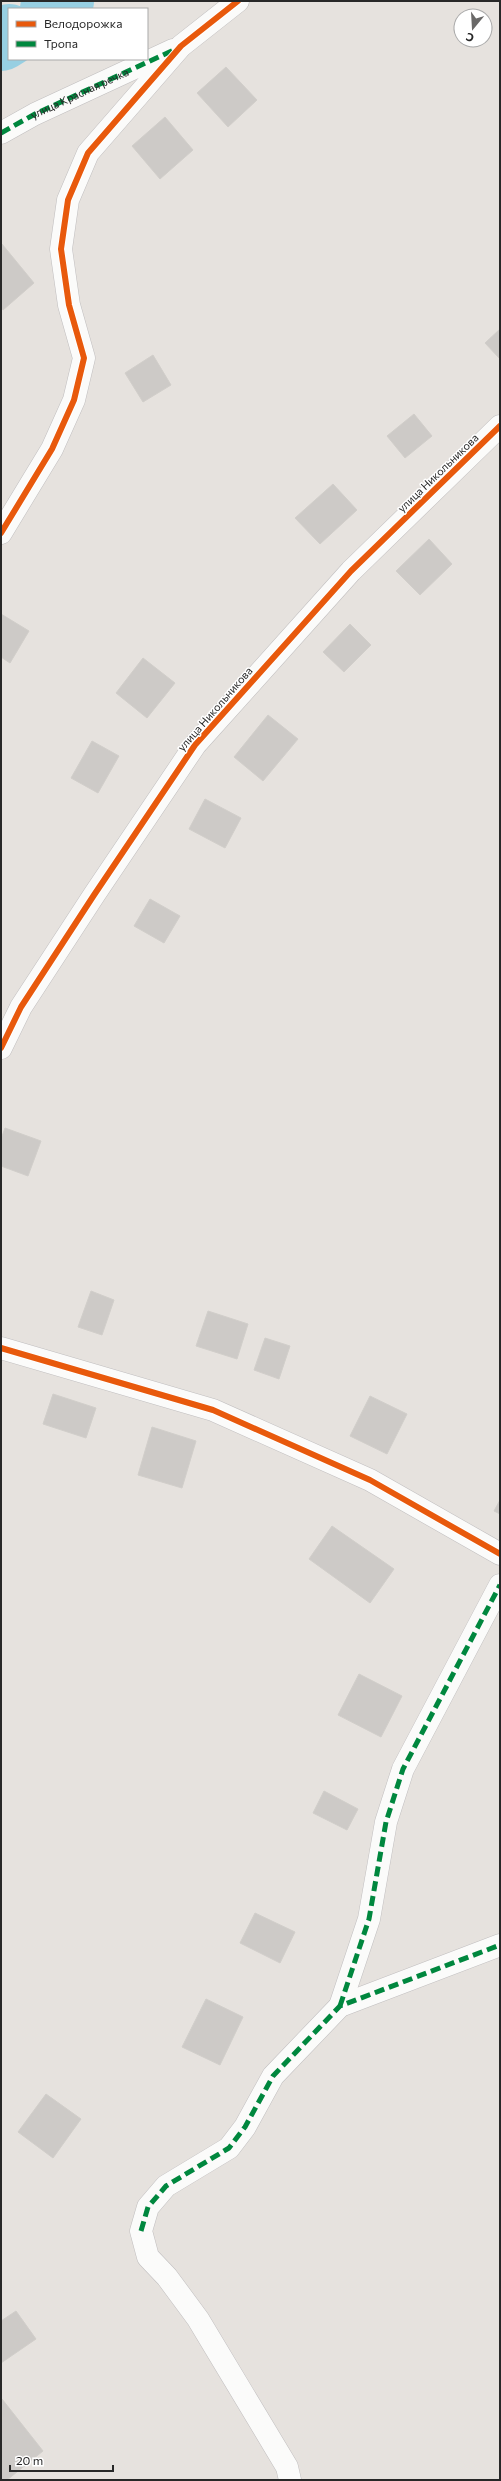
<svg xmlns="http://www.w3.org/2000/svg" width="501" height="2481" viewBox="0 0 501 2481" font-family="Commissioner,sans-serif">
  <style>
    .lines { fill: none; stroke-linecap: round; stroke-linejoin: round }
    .river { stroke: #97cfe2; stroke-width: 62 }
    .building { fill: #cdcac7; stroke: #d1ceca }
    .minor-casing { stroke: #c0bebf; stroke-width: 23 }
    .minor { stroke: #fbfbfa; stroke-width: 22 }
    .quiet { stroke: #00873e; stroke-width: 5; stroke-dasharray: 10 5; stroke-linecap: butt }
    .cycleway-casing { stroke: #fff; stroke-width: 8 }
    .cycleway { stroke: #e8590c; stroke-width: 6 }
    .labels { text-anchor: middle; stroke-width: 3; stroke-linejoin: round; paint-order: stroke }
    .street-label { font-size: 11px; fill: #282828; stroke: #fff }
  </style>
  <rect width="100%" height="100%" fill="#e6e2de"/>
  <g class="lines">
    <g class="river">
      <path d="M51,9L63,1"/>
      <path d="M1,40L9,35"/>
    </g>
  </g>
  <g class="building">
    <path d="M226,67L257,100L228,127L197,93Z"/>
    <path d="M165,117L193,150L160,179L132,146Z"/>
    <path d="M2,244L34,283L3,310L1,307Z"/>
    <path d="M500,329V359L485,343Z"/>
    <path d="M153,355L171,385L143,402L125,373Z"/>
    <path d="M414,414L432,436L405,458L387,436Z"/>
    <path d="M333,484L357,510L320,544L295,518Z"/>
    <path d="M429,539L452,564L420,595L396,571Z"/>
    <path d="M1,614L29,631L10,663L1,657Z"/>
    <path d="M350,624L371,645L344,672L323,652Z"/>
    <path d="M143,658L175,683L147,718L116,693Z"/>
    <path d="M268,715L298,739L263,781L234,757Z"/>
    <path d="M92,741L119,756L98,793L71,778Z"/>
    <path d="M205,799L241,818L225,848L189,829Z"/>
    <path d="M150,899L180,916L164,943L134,926Z"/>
    <path d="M5,1128L41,1141L28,1176L1,1166V1139Z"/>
    <path d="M91,1291L114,1300L102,1335L78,1327Z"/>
    <path d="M208,1311L248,1324L237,1359L196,1346Z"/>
    <path d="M265,1338L290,1346L279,1379L254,1370Z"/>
    <path d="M53,1394L96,1408L86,1438L43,1424Z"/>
    <path d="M370,1396L407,1414L387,1454L350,1436Z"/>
    <path d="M152,1427L196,1441L182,1488L138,1475Z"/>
    <path d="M500,1500V1514L494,1511Z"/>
    <path d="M332,1526L394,1569L370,1603L309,1559Z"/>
    <path d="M359,1674L402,1696L381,1737L338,1715Z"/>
    <path d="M324,1791L358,1809L347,1830L313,1813Z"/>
    <path d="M255,1913L295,1932L280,1963L240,1943Z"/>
    <path d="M206,1999L243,2017L220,2065L182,2047Z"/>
    <path d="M46,2094L81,2119L53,2158L18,2132Z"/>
    <path d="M16,2311L36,2339L1,2363V2321Z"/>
    <path d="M2,2399L43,2451L7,2480H1Z"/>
  </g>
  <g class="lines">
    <g class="minor-casing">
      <g id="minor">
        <path d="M1,133L35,114L173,50"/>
        <path d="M1,533L52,449L74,400L84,358L69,305L61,249L68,200L88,153L181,46L238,1"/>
        <path d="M1,1048L21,1007L94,895L195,745L351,571L500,426"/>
        <path d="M1,1348L213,1410L370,1480L500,1554"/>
        <path d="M340,2006L369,1919L386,1822L403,1769L500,1585"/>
        <path d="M290,2480L287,2467L198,2319L167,2277L148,2257L141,2231L148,2207L166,2186L229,2148L245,2127L273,2076L340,2006L500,1945"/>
      </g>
    </g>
    <use href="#minor" class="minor"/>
    <g class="quiet">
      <path id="s1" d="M1,133L35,114L176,49"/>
      <path d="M340,2006L369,1919L386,1822L403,1769L500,1585"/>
      <path d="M141,2231L148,2207L166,2186L229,2148L245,2127L273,2076L340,2006L500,1945"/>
    </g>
    <g class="cycleway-casing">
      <g id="cycleway">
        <path d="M1,533L52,449L74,400L84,358L69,305L61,249L68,200L88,153L181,46L238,1"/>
        <path d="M1,1048L21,1007L94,895L195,745L351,571L500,426"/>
        <path d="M1,1348L213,1410L370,1480L500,1554"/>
      </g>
    </g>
    <use href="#cycleway" class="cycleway"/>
  </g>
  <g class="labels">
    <g class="street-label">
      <text dy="4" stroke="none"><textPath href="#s1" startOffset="88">улица Красная речка</textPath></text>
      <text transform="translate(438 473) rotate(-44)" y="4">улица Никольникова</text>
      <text transform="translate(215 709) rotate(-49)" y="4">улица Никольникова</text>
    </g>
  </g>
  <rect width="501" height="2481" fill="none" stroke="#282828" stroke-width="4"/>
  <rect x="8" y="8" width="140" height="52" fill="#ffffff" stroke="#a9a9a9"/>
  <rect x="16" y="21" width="20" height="6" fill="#e8590c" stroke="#a9a9a9"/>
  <text x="44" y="28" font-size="12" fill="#282828">Велодорожка</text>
  <rect x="16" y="41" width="20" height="6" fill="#00873e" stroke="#a9a9a9"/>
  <text x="44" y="48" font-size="12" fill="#282828">Тропа</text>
  <g transform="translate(473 28) rotate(198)"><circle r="19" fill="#ffffff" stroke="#a9a9a9"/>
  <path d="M0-3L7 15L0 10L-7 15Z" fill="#6a6968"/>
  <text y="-6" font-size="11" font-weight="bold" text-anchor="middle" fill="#282828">С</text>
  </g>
  <path d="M10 2465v6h103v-6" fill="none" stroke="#282828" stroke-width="2"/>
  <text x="16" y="2465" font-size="12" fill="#282828" stroke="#ffffff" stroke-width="3" paint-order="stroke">20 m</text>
</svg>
